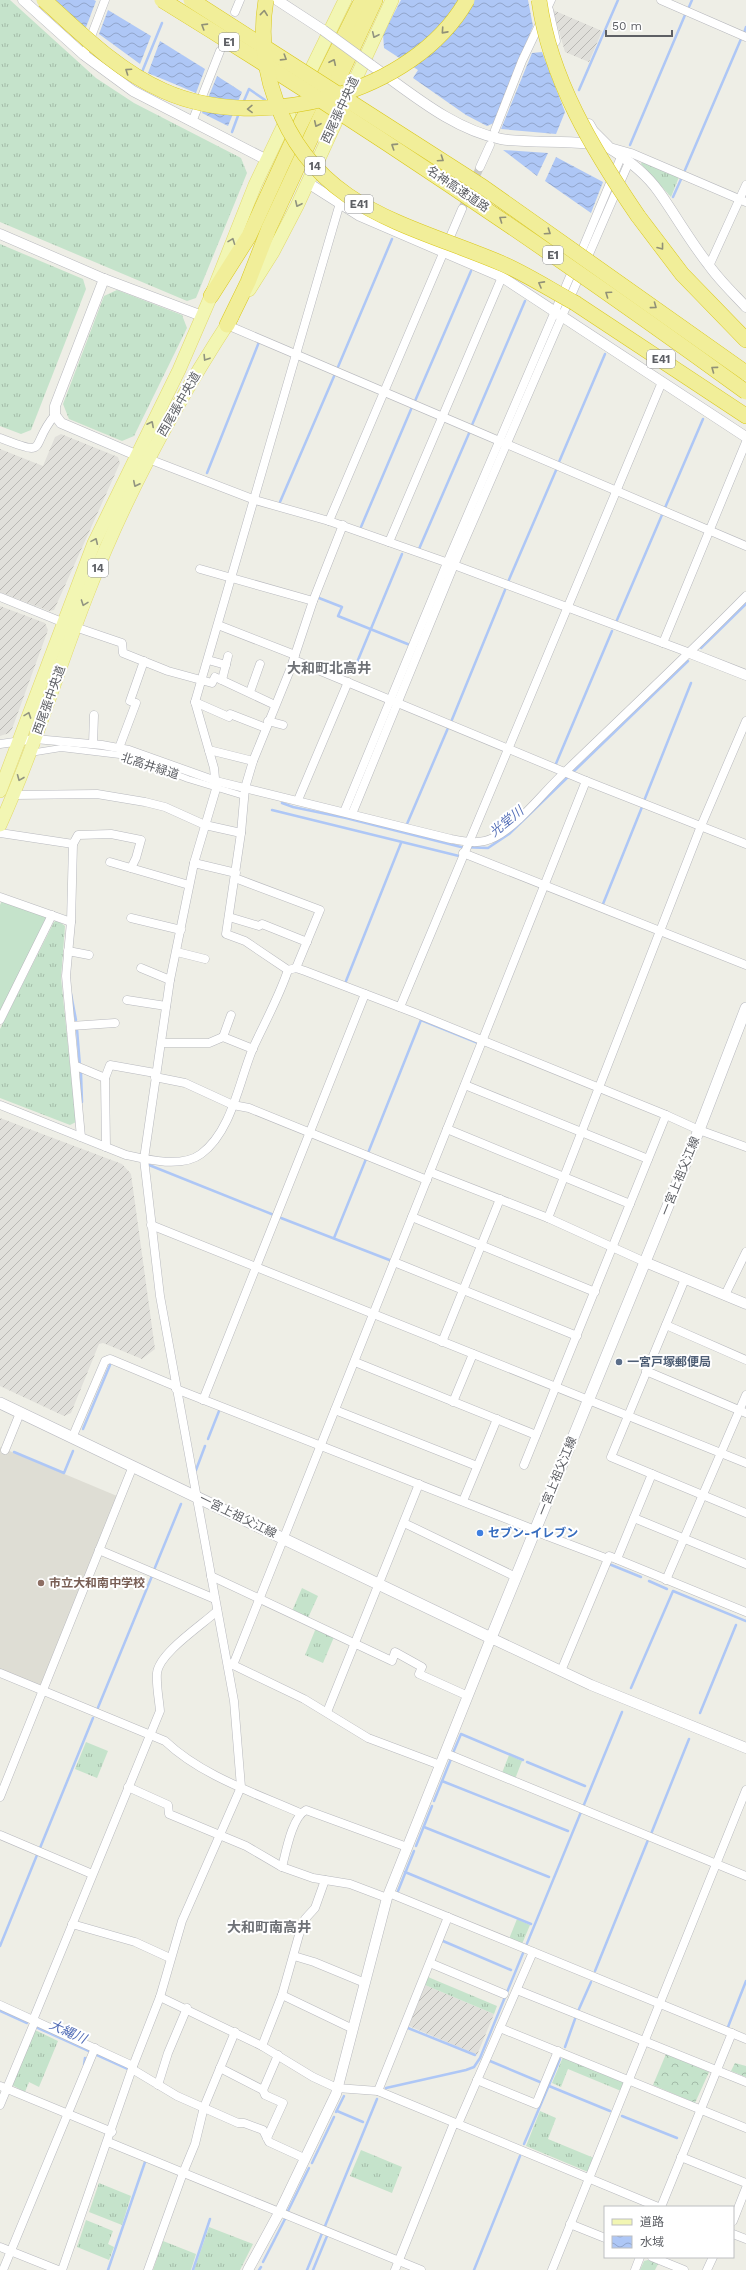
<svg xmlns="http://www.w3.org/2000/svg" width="746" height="2270" viewBox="0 0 746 2270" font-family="'Work Sans','Noto Sans JP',sans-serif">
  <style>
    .industrial { fill: url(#industrial-furrows) }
    .education { fill: #deddd4 }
    .grass { fill: url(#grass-tufts) }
    .forest { fill: url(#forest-crowns) }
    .pitch { fill: #c5e3cb }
    .water { fill: url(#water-waves) }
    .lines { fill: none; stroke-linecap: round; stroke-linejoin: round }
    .stream { stroke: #aec7f6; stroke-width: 2.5 }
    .minor-tunnel { stroke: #cacac6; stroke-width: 8; stroke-dasharray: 8 4; stroke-linecap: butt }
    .pedestrian-casing { stroke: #b8b9be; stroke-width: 7 }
    .minor-casing { stroke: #b8b9be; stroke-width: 9 }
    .tertiary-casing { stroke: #b8b9be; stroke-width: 11 }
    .secondary-casing { stroke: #b9bac0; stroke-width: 12 }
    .primary-casing { stroke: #e2da6b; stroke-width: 14 }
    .motorway-casing { stroke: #dac81a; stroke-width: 16 }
    .pedestrian { stroke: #fff; stroke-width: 6 }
    .minor { stroke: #fff; stroke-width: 8 }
    .tertiary { stroke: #fff; stroke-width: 10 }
    .secondary { stroke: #fff; stroke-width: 11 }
    .primary { stroke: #f2f6b3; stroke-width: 13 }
    .motorway { stroke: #f1ee99; stroke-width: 15 }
    .tertiary-bridge-casing { stroke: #b8b9be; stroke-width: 11; stroke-linecap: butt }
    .motorway-bridge-casing { stroke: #dac81a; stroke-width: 16; stroke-linecap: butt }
    .tertiary-bridge { stroke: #fff; stroke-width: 10 }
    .motorway-bridge { stroke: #f1ee99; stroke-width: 15 }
    .oneway { stroke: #919177 }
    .oneway2 { stroke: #919480 }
    .service-dot { fill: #5c6f8a; stroke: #fff; stroke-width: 1.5 }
    .shop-dot { fill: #3f7fe0; stroke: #fff; stroke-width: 1.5 }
    .education-dot { fill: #8d6e63; stroke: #fff; stroke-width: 1.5 }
    .labels { text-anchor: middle; stroke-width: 4; stroke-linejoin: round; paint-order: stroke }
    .shield { fill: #fff; stroke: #8e8f92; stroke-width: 1 }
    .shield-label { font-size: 11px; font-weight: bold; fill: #5d5f64 }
    .street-label { font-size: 12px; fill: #5d5f64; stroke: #fff }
    .service-label { font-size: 12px; font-weight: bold; fill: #4e5e75; stroke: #fff; text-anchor: start }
    .shop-label { font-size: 12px; font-weight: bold; fill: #366cbe; stroke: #fff; text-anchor: start }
    .education-label { font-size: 12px; font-weight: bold; fill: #785e54; stroke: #fff; text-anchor: start }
    .water-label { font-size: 13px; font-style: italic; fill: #536eb7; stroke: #fff }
    .quarter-label { font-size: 14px; font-weight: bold; fill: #6e7176; stroke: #fff }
  </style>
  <defs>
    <pattern id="industrial-furrows" width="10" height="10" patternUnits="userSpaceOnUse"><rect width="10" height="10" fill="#e0dfda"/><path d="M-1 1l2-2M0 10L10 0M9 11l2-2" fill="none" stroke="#b9b8b4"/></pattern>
    <pattern id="grass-tufts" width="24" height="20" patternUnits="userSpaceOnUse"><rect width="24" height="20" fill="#c5e3cb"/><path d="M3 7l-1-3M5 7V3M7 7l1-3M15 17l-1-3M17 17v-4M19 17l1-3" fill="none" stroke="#a3bba8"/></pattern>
    <pattern id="forest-crowns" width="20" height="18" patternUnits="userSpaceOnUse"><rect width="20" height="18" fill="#c5e3cb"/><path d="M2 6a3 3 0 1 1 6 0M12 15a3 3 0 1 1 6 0" fill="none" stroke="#a3bba8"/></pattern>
    <pattern id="water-waves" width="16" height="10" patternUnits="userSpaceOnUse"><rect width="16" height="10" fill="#aec7f6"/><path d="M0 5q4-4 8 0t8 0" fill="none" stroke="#91a5cb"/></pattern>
  </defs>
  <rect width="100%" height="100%" fill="#eeeee6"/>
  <g class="industrial">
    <path d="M553,10L602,31L589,62L565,52Z"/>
    <path d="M61,434L118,457L120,463L54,610L49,611L0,592V449L43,466L55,437Z"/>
    <path d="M0,606L45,623L48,630L12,729L9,733L0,736Z"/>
    <path d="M0,1118L122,1164L131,1174L155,1349L142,1359L103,1343L99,1344L71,1413L64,1416L0,1386Z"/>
    <path d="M425,1985L494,2014L477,2055L409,2026Z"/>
  </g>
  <path class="education" d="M0,1447L117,1496L41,1684L37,1685L0,1670Z"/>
  <g class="grass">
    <path d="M0,0H10L96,78L134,103L241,158L247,173L196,298L187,301L0,222Z"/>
    <path d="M642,162L679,177L671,197L641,164Z"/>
    <path d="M0,244L83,279L86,289L31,430L21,434L0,426Z"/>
    <path d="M117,290L182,315L187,328L134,436L122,441L69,419L63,404L104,296Z"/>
    <path d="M57,920L65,926L61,978L76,1122L70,1125L0,1098V1029L54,922Z"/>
    <path d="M302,1588L318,1596L308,1618L292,1611Z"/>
    <path d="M316,1628L334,1637L323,1663L305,1655Z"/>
    <path d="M86,1742L108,1751L97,1778L75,1769Z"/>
    <path d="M509,1755L522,1761L515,1779L502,1773Z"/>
    <path d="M517,1919L530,1925L522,1944L509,1939Z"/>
    <path d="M428,1977L497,2006L494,2014L425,1985Z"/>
    <path d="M35,2030L58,2041L39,2087L29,2082L25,2092L12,2085Z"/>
    <path d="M563,2057L624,2082L621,2091L568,2069L561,2087L552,2083Z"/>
    <path d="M540,2111L556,2118L548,2139L594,2158L588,2172L526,2146Z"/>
    <path d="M361,2150L402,2167L392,2193L350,2176Z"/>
    <path d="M99,2183L131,2196L122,2225L89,2212Z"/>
    <path d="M86,2220L113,2231L108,2244L114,2247L109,2260L77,2247Z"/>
    <path d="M209,2227L253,2244L240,2270H194Z"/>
    <path d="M163,2241L196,2254L191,2270H153Z"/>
  </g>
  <g class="forest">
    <path d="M666,2054L709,2072L695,2103L653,2085Z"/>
    <path d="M735,2063L746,2066V2077L731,2071Z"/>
    <path d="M648,2260L658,2264L655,2270H640L644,2261Z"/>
  </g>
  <path class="pitch" d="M2,900L47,916L0,1012V905Z"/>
  <g class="water">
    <path d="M43,0H94L96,1L85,30Z"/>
    <path d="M401,0H528L533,26L494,123L487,126L466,115L413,78L418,70L384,48L383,34Z"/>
    <path d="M108,10L151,36L140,64L99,34Z"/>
    <path d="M160,41L205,69L196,93L148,73Z"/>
    <path d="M542,52L565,112L556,134L501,129L532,53Z"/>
    <path d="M217,76L242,92L228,126L202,113Z"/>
    <path d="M503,150L548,153L537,176Z"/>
    <path d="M556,157L603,182L591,213L545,181Z"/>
  </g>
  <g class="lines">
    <g class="stream">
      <path d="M689,7L692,0"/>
      <path d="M744,33L746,27"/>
      <path d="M142,72L162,23"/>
      <path d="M579,90L618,0"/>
      <path d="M243,103L249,89L265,100"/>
      <path d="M232,132L239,113"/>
      <path d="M630,145L685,15"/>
      <path d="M685,170L741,39"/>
      <path d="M673,197L682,177"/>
      <path d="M338,367L392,239"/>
      <path d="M523,396L529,382"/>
      <path d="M415,401L471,271"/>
      <path d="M472,425L525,301"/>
      <path d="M559,462L605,354"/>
      <path d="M207,473L259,342"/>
      <path d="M280,502L335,374"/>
      <path d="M361,527L412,407"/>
      <path d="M419,549L470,431"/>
      <path d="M508,582L557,468"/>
      <path d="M319,598L342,607L338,616L410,645L411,643"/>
      <path d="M617,620L703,419"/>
      <path d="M701,648L746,604"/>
      <path d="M353,672L402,554"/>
      <path d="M451,722L505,590"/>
      <path d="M555,766L612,631"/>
      <path d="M644,801L691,683"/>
      <path d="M282,803L293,807L346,818L461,847L488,848L509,834L688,661"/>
      <path d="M272,810L459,856"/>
      <path d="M407,824L448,728"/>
      <path d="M603,904L642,807"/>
      <path d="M346,981L401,843"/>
      <path d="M71,994L76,1020"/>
      <path d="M77,1029L80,1066"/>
      <path d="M81,1073L82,1102"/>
      <path d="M368,1153L421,1020L478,1043"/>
      <path d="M149,1165L274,1215"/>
      <path d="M281,1218L392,1261"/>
      <path d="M334,1238L366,1159"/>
      <path d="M83,1429L110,1365"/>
      <path d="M208,1439L219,1411"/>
      <path d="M14,1452L64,1473L73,1451"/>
      <path d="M196,1470L205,1446"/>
      <path d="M609,1564L641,1577"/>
      <path d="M154,1570L181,1504"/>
      <path d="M649,1581L667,1589"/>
      <path d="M631,1688L673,1591L746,1621"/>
      <path d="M97,1710L152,1576"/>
      <path d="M700,1713L736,1625"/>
      <path d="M453,1753L461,1734L523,1760"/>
      <path d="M527,1762L585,1786"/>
      <path d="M442,1781L568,1831"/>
      <path d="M434,1801L451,1759"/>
      <path d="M424,1827L549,1877"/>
      <path d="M651,1834L689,1739"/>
      <path d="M416,1846L432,1806"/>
      <path d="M40,1848L93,1718"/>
      <path d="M405,1872L531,1924"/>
      <path d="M398,1891L414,1851"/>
      <path d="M443,1941L511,1970"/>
      <path d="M0,1946L37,1855"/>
      <path d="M595,1971L648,1840"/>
      <path d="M579,2009L591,1982"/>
      <path d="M0,2011L27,2023"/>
      <path d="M728,2027L746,1981"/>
      <path d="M38,2028L89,2051"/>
      <path d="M408,2028L475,2055"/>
      <path d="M565,2047L575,2019"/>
      <path d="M97,2055L128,2069"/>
      <path d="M490,2061L540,2082"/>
      <path d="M84,2065L85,2058"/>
      <path d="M549,2086L610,2111"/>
      <path d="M386,2088L466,2070L474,2067L480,2058L622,1712"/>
      <path d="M337,2111L363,2122"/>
      <path d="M336,2112L344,2096"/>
      <path d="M622,2116L677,2138"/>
      <path d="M524,2144L560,2059"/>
      <path d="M312,2163L334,2117"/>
      <path d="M288,2211L309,2168"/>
      <path d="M263,2262L285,2219"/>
      <path d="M108,2270L145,2162"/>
      <path d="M193,2270L210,2219"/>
      <path d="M259,2270L261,2267"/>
      <path d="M307,2270L377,2099"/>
      <path d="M313,2270L327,2236"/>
      <path d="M474,2270L520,2156"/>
    </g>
    <path class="minor-tunnel" d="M462,209L480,167"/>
    <g class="pedestrian-casing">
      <path id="pedestrian" d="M30,753L61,748L128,756L188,779L244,796"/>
    </g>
    <g class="minor-casing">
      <g id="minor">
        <path d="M661,0L746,37"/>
        <path d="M235,12L240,0"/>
        <path d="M84,55L105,0"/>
        <path d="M192,122L220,51"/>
        <path d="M495,130L522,61L551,0"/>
        <path d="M610,147L631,153L746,202"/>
        <path d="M480,167L490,145"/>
        <path d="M579,257L621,157"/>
        <path d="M709,266L746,185"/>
        <path d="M227,325L746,546"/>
        <path d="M0,438C51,458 28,447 55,415"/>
        <path d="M146,458L255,500L329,521L454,565L690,653"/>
        <path d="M329,521L462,209"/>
        <path d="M343,525L313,601L290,670L253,761L245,788L241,833L226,934L245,941L288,970L296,968L305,971L415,1013L666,1115L699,1130L746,1147"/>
        <path d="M389,542L502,277"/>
        <path d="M200,569L313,601"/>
        <path d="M0,597L62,622"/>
        <path d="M218,625L295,655"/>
        <path d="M75,627L122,643L123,653L168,671L212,683L215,677L275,705"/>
        <path d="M663,643L746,442"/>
        <path d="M208,660L226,665"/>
        <path d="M294,660L586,781L746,844"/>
        <path d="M222,680L228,656"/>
        <path d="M250,692L260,664"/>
        <path d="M195,702L229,717L230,714L266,728"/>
        <path d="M268,721L283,725"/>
        <path d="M0,744L35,739L102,745L129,750L216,781L451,839C467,842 480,845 495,837C521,823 544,791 566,771C626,713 687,656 746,596"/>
        <path d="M93,744L94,715"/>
        <path d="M119,748L136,703L130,701L144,661"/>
        <path d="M209,750L253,761"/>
        <path d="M14,795L97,794L145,802L165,807L205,825L241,833"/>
        <path d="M298,800L348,682"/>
        <path d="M344,812L447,563L574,267"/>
        <path d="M352,814L454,565L629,162"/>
        <path d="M0,833L73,844"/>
        <path d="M463,853L746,965"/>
        <path d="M110,862L189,885"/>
        <path d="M194,863L236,873"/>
        <path d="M235,878L320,910L296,968"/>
        <path d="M0,897L71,922"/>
        <path d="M229,917L259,926L262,924L307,942"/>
        <path d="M131,918L181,930"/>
        <path d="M68,951L89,955"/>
        <path d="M177,952L205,959"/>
        <path d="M141,968L170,980"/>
        <path d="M127,1000L166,1006"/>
        <path d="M400,1007L662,382"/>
        <path d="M0,1020L52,915"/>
        <path d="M71,1026L115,1023"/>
        <path d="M223,1037L231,1015"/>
        <path d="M162,1043H209L223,1037L253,1049"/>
        <path d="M76,1066L105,1078"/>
        <path d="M155,1077L185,1083L233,1105L249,1108L427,1180"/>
        <path d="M465,1085L648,1159"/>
        <path d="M0,1105L126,1155C148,1160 182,1168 201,1154C232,1131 239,1081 253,1048C265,1022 279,997 288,970"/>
        <path d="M447,1129L630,1204"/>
        <path d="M81,1137L66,976L71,922L73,844L78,835L111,834L141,840L136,858L131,868"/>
        <path d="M106,1147L105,1078L110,1065L155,1073"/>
        <path d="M430,1172L548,1218L645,1262"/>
        <path d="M412,1217L595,1292"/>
        <path d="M548,1218L701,826L746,721"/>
        <path d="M151,1225L746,1463"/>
        <path d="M394,1262L577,1336"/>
        <path d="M685,1279L611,1457L746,1513"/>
        <path d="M725,1295L746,1252"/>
        <path d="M666,1325L746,1360"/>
        <path d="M442,1342L500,1199"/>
        <path d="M355,1362L536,1435"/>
        <path d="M646,1371L746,1413"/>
        <path d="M176,1389L535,1530"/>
        <path d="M203,1400L365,994"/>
        <path d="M453,1402L473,1354"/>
        <path d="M335,1410L477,1466"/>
        <path d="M72,1438L105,1361L110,1359L175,1386"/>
        <path d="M5,1450L20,1413"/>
        <path d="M524,1465L666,1115"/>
        <path d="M463,1501L497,1419"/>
        <path d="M634,1518L746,1564"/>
        <path d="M404,1523L516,1577"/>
        <path d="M534,1531L608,1559L609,1556L746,1612"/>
        <path d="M99,1550L215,1599"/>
        <path d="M617,1559L652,1474"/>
        <path d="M211,1576L392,1661L395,1652L422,1667L419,1674L468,1696"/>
        <path d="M666,1580L746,1395"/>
        <path d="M229,1663L304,1699L368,1738L440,1765"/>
        <path d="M233,1665L586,781"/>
        <path d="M561,1671L608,1559"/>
        <path d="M0,1673L165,1741C202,1776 255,1793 300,1813"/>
        <path d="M327,1712L419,1484"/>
        <path d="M445,1753L746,1876"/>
        <path d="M128,1787L168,1805L169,1814L246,1846L282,1867L313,1878L350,1884L387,1898"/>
        <path d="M0,1797L133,1466"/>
        <path d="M0,1835L92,1874"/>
        <path d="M282,1867C286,1852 292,1817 306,1810L407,1847"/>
        <path d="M389,1893L746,2039"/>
        <path d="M72,1924L135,1942L170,1958"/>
        <path d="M294,1956L314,1962L365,1983"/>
        <path d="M430,1963L504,1994"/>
        <path d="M517,1990L746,2082"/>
        <path d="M282,1995L353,2029"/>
        <path d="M160,1997L262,2046L313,2077L337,2088L378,2091L658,2207"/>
        <path d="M0,2005L133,2066"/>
        <path d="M33,2020L160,1711C159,1699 156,1685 157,1673C159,1653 202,1625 217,1611"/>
        <path d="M500,2028L746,2128"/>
        <path d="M262,2046L282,1995L299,1935L305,1919L315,1908L325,1880"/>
        <path d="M220,2068L263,2090L265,2095L283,2103L267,2138"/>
        <path d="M132,2069L177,2096L238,2123H244L263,2130L269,2142L304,2158"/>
        <path d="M477,2080L536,2104L558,2051"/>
        <path d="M158,2085L168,2053L187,2008"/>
        <path d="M0,2086L112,2132"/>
        <path d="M263,2090L278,2055"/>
        <path d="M378,2091L448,1917"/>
        <path d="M0,2105L35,2021"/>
        <path d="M458,2124L533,1952"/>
        <path d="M108,2142L421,2270"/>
        <path d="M681,2157L746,2183"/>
        <path d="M661,2207L732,2033"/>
        <path d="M733,2221L746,2188"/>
        <path d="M570,2224L605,2238"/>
        <path d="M733,2234L746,2239"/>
        <path d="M0,2247L58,2270"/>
        <path d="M652,2257L684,2270"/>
        <path d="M3,2270L95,2048"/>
        <path d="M62,2270L133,2066L160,1997L182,1921L241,1787L234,1701L160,1296L144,1159L170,980L194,863L216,789L214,768L195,702L340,203"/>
        <path d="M148,2270L183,2173L195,2144L204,2107L235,2032"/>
        <path d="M395,2270L454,2123"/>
        <path d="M552,2270L746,1790"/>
        <path d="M635,2270L640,2257"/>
        <path d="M707,2270L713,2257"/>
      </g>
    </g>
    <g class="tertiary-casing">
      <g id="tertiary">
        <path d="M23,0L84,55L133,91L267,160"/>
        <path d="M277,0L323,30"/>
        <path d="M548,10L555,41"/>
        <path d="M371,65C411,93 452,129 501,139C525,144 596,139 609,148C627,159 647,175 659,192C676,216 690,241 708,264C719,280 733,293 746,307"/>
        <path d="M589,124L593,131L608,146"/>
        <path d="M308,183L360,216L502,277L746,437"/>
        <path d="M0,234L104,279L202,316"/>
        <path d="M104,279L55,406V415L61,423L136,455"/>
        <path d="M690,653L746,675"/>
        <path d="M645,1262L746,1304"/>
        <path d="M248,2270L279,2213L336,2094L387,1898L491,1638L591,1685L746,1748"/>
      </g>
    </g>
    <g class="secondary-casing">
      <path id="secondary" d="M0,1403L491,1638L699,1130L746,1008"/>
    </g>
    <g class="primary-casing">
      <g id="primary">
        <path d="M304,84L345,0"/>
        <path d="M249,290L273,252L297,206L392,0"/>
        <path d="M0,791L94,543L179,370L211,296L255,185L289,114"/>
        <path d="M0,825C35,748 58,668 89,590C126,494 176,403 232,317"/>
      </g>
    </g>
    <g class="motorway-casing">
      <g id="motorway">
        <path d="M638,216L682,274L746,340"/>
        <path d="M211,296L249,236L298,129L362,0"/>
        <path d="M575,303L746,416"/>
        <path d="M227,325L248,282L269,228L375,0"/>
      </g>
    </g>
    <use href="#pedestrian" class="pedestrian"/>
    <use href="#minor" class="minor"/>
    <use href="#tertiary" class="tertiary"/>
    <use href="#secondary" class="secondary"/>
    <use href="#primary" class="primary"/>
    <use href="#motorway" class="motorway"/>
    <g class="tertiary-bridge-casing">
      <path id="tertiary-bridge" d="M323,30L371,65"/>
    </g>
    <g class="motorway-bridge-casing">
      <g id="motorway-bridge">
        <path d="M44,0C81,34 118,71 164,91C260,134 414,94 467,0"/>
        <path d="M162,0C362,123 556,254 746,392"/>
        <path d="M191,0L483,187L746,373"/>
        <path d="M266,0C260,35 264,68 276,101C315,210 409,224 503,264C528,275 551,290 575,303"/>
        <path d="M539,0C550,79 593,150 638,216"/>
      </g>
    </g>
    <use href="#tertiary-bridge" class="tertiary-bridge"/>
    <use href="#motorway-bridge" class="motorway-bridge"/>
  </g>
  <defs><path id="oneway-chevron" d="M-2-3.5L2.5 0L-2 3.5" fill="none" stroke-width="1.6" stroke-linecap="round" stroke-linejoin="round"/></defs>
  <g class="oneway">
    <use href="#oneway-chevron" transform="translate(264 13) rotate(-84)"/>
    <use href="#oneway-chevron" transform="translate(204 26) rotate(-148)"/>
    <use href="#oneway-chevron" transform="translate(444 31) rotate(132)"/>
    <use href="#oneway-chevron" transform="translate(284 58) rotate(32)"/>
    <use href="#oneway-chevron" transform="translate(333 62) rotate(-65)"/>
    <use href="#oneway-chevron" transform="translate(128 71) rotate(-146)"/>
    <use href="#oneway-chevron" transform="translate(250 109) rotate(179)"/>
    <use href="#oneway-chevron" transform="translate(317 124) rotate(115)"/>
    <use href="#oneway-chevron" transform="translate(394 146) rotate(-147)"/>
    <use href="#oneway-chevron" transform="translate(441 159) rotate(34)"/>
    <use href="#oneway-chevron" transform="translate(502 219) rotate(-145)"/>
    <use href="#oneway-chevron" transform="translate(548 232) rotate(34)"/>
    <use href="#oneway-chevron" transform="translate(661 247) rotate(52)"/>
    <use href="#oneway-chevron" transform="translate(541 284) rotate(-151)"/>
    <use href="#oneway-chevron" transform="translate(608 294) rotate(-145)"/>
    <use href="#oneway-chevron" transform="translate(654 306) rotate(36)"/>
    <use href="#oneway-chevron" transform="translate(714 369) rotate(-144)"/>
  </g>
  <g class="oneway2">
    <use href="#oneway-chevron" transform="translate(375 35) rotate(115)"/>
    <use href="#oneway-chevron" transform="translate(298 204) rotate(115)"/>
    <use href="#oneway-chevron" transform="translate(232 241) rotate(-69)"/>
    <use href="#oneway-chevron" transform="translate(206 358) rotate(122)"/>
    <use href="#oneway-chevron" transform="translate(151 424) rotate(-63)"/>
    <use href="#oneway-chevron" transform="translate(136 484) rotate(116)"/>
    <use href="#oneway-chevron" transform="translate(95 541) rotate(-66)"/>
    <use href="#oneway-chevron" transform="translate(84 603) rotate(110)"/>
    <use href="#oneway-chevron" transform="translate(28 715) rotate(-70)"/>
    <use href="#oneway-chevron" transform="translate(20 778) rotate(112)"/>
  </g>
  <circle class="service-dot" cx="619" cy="1362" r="4"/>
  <circle class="shop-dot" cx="480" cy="1533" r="4"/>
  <circle class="education-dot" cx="41" cy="1583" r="4"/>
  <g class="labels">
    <g class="shield">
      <rect x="219" y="33" width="20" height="18" rx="3"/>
      <rect x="305" y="157" width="20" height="18" rx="3"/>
      <rect x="345" y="195" width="28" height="18" rx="3"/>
      <rect x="543" y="246" width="20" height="18" rx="3"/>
      <rect x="647" y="350" width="28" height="18" rx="3"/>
      <rect x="88" y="559" width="20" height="18" rx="3"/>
    </g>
    <g class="shield-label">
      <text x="229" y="46">E1</text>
      <text x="315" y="170">14</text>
      <text x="359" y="208">E41</text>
      <text x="553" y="259">E1</text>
      <text x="661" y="363">E41</text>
      <text x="98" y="572">14</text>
    </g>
    <g class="street-label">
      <text transform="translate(340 110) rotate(-65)" y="4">西尾張中央道</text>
      <text transform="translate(458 189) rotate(34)" y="4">名神高速道路</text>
      <text transform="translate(179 404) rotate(-60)" y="4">西尾張中央道</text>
      <text transform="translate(49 700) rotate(-70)" y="4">西尾張中央道</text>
      <text transform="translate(150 766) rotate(18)" y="4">北高井緑道</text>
      <text transform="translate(680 1176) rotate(-68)" y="4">一宮上祖父江線</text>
      <text transform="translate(557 1476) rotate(-68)" y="4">一宮上祖父江線</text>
      <text transform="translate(238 1516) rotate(26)" y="4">一宮上祖父江線</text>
    </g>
    <g class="service-label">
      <text x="627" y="1366">一宮戸塚郵便局</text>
    </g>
    <g class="shop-label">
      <text x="488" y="1537">セブン-イレブン</text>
    </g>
    <g class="education-label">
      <text x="49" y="1587">市立大和南中学校</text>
    </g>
    <g class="water-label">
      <text transform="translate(506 821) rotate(-39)" y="5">光堂川</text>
      <text transform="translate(68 2031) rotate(24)" y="5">大縄川</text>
    </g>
    <g class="quarter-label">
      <text x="329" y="673">大和町北高井</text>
      <text x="269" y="1932">大和町南高井</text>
    </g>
  </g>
  <rect x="604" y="2206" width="130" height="52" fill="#ffffff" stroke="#bebfc1"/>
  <rect x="612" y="2219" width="20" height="6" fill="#f2f6b3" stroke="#bebfc1"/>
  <text x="640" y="2226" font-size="12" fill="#5d5f64">道路</text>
  <rect x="612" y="2236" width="20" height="12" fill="url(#water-waves)" stroke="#bebfc1"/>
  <text x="640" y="2246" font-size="12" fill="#5d5f64">水域</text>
  <path d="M606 30v6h66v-6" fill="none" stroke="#5d5f64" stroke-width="2"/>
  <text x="612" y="30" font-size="12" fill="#5d5f64" stroke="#ffffff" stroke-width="3" paint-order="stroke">50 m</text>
</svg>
